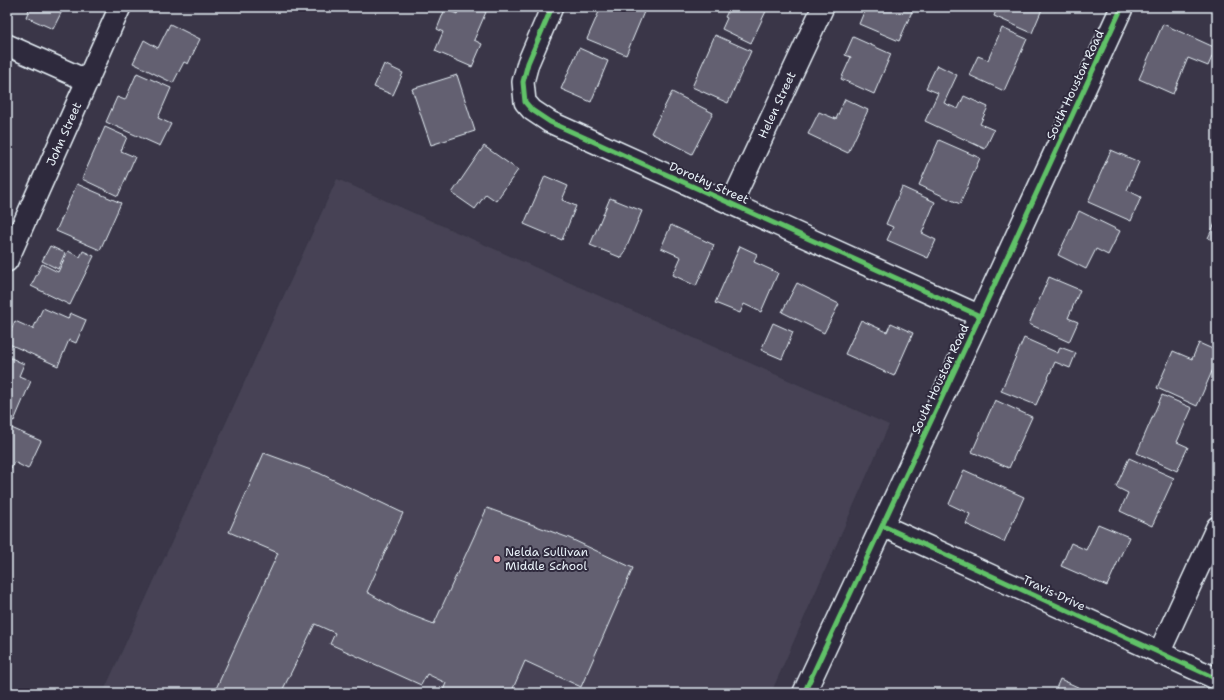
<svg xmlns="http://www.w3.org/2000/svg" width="1224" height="700" viewBox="0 0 1224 700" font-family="'Shantell Sans',sans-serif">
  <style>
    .built { fill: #464354 }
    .building { fill: #636171; stroke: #e8f1f8 }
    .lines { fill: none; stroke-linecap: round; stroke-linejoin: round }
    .street-casing { stroke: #e8f1f8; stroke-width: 24 }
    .secondary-casing { stroke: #e8f1f8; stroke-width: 25 }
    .street { stroke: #2f2a3d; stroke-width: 21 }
    .secondary { stroke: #2f2a3d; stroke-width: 22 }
    .cycleway-casing { stroke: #2f2a3d; stroke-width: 8 }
    .cycleway { stroke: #61c268; stroke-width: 5 }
    .poi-dot { fill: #ff9aa2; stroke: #2f2a3d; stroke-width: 1.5 }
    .labels { text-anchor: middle; stroke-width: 4; stroke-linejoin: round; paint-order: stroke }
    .street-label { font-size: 12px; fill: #e8f1f8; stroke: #2f2a3d }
    .poi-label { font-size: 12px; fill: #e8f1f8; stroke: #2f2a3d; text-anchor: start }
  </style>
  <rect width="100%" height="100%" fill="#3a3648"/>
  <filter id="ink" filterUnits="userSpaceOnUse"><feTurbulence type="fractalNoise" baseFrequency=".025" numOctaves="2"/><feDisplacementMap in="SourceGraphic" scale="8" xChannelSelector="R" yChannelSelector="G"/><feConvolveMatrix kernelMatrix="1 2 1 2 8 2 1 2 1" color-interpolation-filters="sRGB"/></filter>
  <g filter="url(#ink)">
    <path class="built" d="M337,179L889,425L771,693H103Z"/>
    <g class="building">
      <path d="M30,7H64L53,29L26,17Z"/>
      <path d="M460,7H474L486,12L474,40L482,44L472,67L435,51L443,32L437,29L445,9L457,14Z"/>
      <path d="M601,7L610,10L611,7H646L626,55L587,39Z"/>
      <path d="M730,7H768L751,43L722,29L727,18L725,17Z"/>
      <path d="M866,7H914L899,41L859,24Z"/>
      <path d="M997,7H1043L1032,33L994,16Z"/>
      <path d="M170,24L200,39L188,64L184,62L173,83L133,63L144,40L158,48Z"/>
      <path d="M1163,24L1216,48L1208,66L1188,58L1173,94L1139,79Z"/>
      <path d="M1002,28L1027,39L1004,91L969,75L978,56L988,60Z"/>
      <path d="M715,35L751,51L728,103L692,87Z"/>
      <path d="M853,37L891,54L874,94L841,79L851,57L845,55Z"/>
      <path d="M579,48L608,61L591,102L561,89Z"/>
      <path d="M384,64L403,73L393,95L374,87Z"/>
      <path d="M937,65L957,75L944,103L958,109L964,96L988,107L980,124L994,130L985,149L925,121L938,93L926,88Z"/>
      <path d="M137,73L171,88L158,118L171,124L160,146L106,122L117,97L125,100Z"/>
      <path d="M457,75L475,131L431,145L412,89Z"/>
      <path d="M672,92L713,113L692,154L651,133Z"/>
      <path d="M845,99L868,110L848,153L808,134L819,112L836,119Z"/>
      <path d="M7,123L11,124L7,133Z"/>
      <path d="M105,127L127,137L121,151L135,157L118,196L82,179Z"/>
      <path d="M939,140L980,158L960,204L919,185Z"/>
      <path d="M484,146L518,170L496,201L486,194L475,209L452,193Z"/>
      <path d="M1111,150L1139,162L1127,190L1141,197L1131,221L1088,202Z"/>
      <path d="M545,176L568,186L562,200L576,206L562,240L524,224Z"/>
      <path d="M77,184L121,203L100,250L56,231Z"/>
      <path d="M902,187L935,202L922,233L936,240L928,258L887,240L893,227L886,224Z"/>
      <path d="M610,198L642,211L622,258L590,245Z"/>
      <path d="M1079,211L1120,231L1108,255L1096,249L1086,269L1058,255Z"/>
      <path d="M1217,219V242L1208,238Z"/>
      <path d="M671,225L714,245L696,286L673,275L681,257L661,248Z"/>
      <path d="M50,246L65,253L58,269L42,261Z"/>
      <path d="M740,246L757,254L754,262L778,273L761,312L744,304L740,313L715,303Z"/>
      <path d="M68,251L80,257L83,251L94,256L70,305L31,286L42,264L58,272Z"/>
      <path d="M1049,277L1080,290L1068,318L1078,322L1069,342L1029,324Z"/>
      <path d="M797,283L839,304L824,333L782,312Z"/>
      <path d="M43,308L68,319L70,313L86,320L76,343L69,340L58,366L7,343V340L15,321L33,329Z"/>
      <path d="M861,320L887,332L891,323L913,333L894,376L845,354Z"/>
      <path d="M773,323L793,332L782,359L761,350Z"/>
      <path d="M1024,338L1058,353L1060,347L1076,353L1070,368L1055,362L1036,405L1001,391Z"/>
      <path d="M1199,343L1217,351V360L1197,406L1157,388L1173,351L1192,359Z"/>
      <path d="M7,356L24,364L19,376L31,381L14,421L7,418Z"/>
      <path d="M1162,395L1192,408L1177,442L1188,447L1177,471L1137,453Z"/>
      <path d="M995,400L1032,417L1009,468L972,452Z"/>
      <path d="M7,426L41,441L28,469L14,462L7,477Z"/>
      <path d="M264,453L319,473L403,513L367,592L400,611L434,624L487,508L569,538L633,568L581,687L525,661L511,693H442L446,683L427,674L421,685L330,644L335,633L315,624L281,693H214L278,553L229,532Z"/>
      <path d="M1129,458L1174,478L1152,526L1120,511L1128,493L1116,487Z"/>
      <path d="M964,470L1024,497L1004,542L966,524L970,514L949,504Z"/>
      <path d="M1098,524L1129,537L1107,586L1061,566L1071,543L1086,550Z"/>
      <path d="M1060,679L1091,693H1054Z"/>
    </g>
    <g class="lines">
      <g class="street-casing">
        <g id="street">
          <path d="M552,7L528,63L523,82L525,102L532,110L550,122L980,316"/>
          <path d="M7,45L88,81"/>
          <path d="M731,204L823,7"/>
          <path d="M7,261L120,7"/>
          <path d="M883,526L1217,679"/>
          <path d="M1159,653L1217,527"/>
        </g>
      </g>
      <g class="secondary-casing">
        <path id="secondary" d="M804,693L980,316L1122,7"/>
      </g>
      <use href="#street" class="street"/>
      <use href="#secondary" class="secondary"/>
      <g class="cycleway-casing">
        <g id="cycleway">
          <path d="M552,7L528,63L523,82L525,102L532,110L550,122L980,316"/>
          <path d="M883,526L1217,679"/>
          <path d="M804,693L980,316L1122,7"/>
        </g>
      </g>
      <use href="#cycleway" class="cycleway"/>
    </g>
  </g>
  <circle class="poi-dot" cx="497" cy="559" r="4"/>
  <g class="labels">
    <g class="street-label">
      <text transform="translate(1075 85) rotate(-65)" y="4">South Houston Road</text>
      <text transform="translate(777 105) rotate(-65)" y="4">Helen Street</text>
      <text transform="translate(64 134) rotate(-66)" y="4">John Street</text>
      <text transform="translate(709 183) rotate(24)" y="4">Dorothy Street</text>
      <text transform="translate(940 379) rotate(-65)" y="4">South Houston Road</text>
      <text transform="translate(1054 593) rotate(25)" y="4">Travis Drive</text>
    </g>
    <g class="poi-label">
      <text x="505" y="556">Nelda Sullivan<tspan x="505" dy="14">Middle School</tspan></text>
    </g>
  </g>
  <rect width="1224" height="700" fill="none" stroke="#2f2a3d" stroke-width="24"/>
  <rect x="12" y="12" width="1200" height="676" fill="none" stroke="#e8f1f8" stroke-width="1.5" filter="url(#ink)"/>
</svg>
